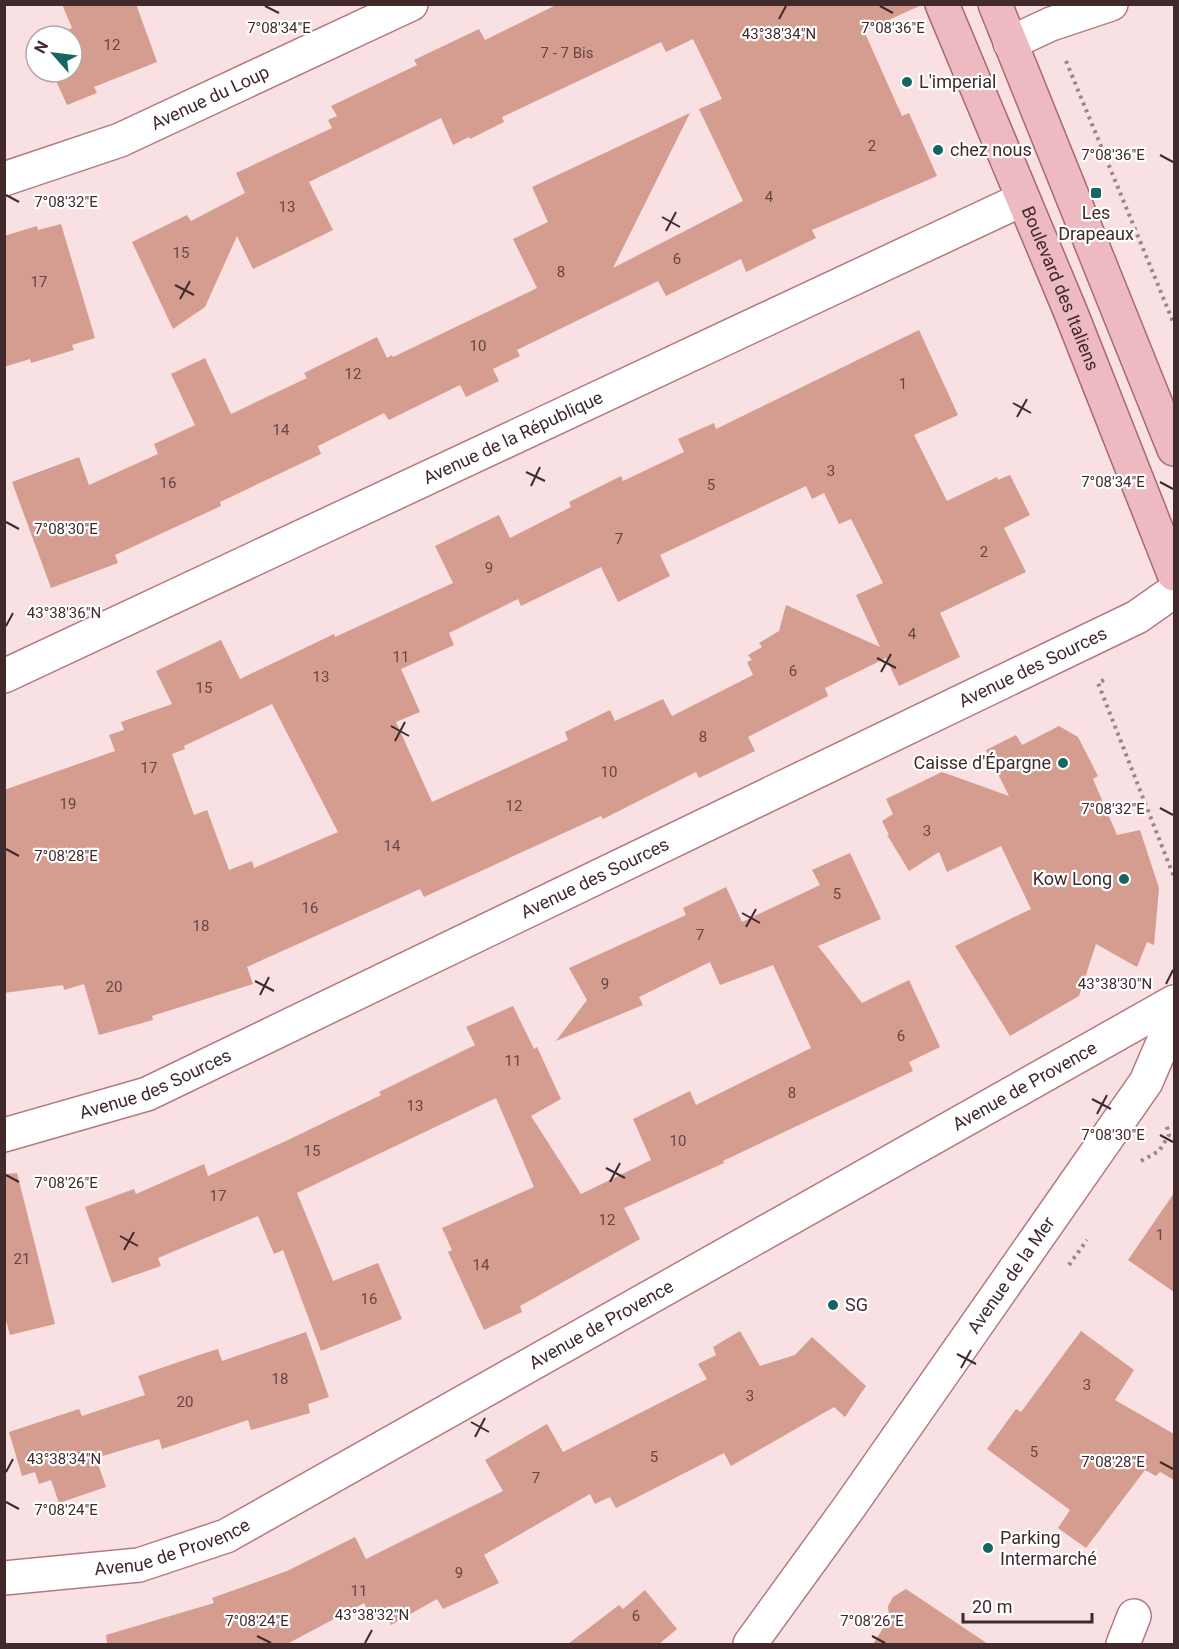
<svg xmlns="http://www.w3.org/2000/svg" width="1179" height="1649" viewBox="0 0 1179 1649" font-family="Roboto,sans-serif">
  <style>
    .building { fill: #d59c90; fill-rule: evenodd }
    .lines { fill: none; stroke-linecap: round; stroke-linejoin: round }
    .minor-casing { stroke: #b27a80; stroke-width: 36 }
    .major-casing { stroke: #a86971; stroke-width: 36 }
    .path { stroke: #9d8487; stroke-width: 4; stroke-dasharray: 3 4.5; stroke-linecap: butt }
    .minor { stroke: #fff; stroke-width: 33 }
    .major { stroke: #ecbac0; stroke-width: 33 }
    .ticks { fill: none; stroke: #41292c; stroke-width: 2 }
    .poi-dot { fill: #176563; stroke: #fff; stroke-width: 2 }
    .labels { text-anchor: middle; stroke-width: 4.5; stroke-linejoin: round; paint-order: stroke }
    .number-label { font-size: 15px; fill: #664645 }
    .poi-label { font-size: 18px; fill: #41292c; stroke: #fff; text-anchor: start }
    .street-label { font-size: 18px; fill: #41292c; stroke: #fff }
    .ticks-label { font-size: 15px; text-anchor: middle; fill: #41292c; stroke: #fff; stroke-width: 4.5; stroke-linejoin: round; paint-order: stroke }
  </style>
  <rect width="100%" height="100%" fill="#f9e0e2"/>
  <g class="building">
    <path d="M62,4H136L157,62L94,87L97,93L67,105L52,72H72V36H54L72,28Z"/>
    <path d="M558,4H924L864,31L902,116L909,113L937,176L812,230L816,238L746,272L741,259L666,296L658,281L517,350L520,356L493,369L499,381L466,397L460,385L389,420L384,413L318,446L321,454L220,502L221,506L115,555L118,563L51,588L12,482L79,457L89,485L158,454L154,444L195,425L171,374L205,358L231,414L307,378L304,373L377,337L387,358L392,355L393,357L537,288L513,239L548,222L532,187L690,113L613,268L743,201L699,109L722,99L693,39L666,52L661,42L502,117L504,122L470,139L469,137L453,145L441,118L309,182L333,230L253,269L237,236L205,307L173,329L132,242L187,215L191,221L245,193L236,173L332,128L328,120L337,116L331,106L417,65L414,60L479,29L485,40Z"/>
    <path d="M61,224L95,338L72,345L74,350L31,363L30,359L4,367V236L37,226L38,230Z"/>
    <path d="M919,330L958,415L914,435L947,501L997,477L998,480L1010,475L1030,515L1004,528L1026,572L940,613L960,657L899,686L886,658L825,688L828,696L748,737L755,751L699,778L696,772L603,819L601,816L424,897L420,889L247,967L253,984L152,1016L153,1020L99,1035L84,984L64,990L63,985L4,993V790L115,751L109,735L124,730L121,722L172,704L156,671L221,640L240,679L334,634L335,637L453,583L435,546L499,515L510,538L571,507L569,502L621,476L623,481L684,452L678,439L714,423L716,429ZM806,486L812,499L824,493L839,524L851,519L883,583L856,595L880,647L786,605L779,631L759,643L762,647L748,655L752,660L747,662L753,675L672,716L663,699L615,721L610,710L565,732L568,740L432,802L396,722L420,712L401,669L454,645L449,633L518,599L521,606L601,567L618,602L670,576L660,555ZM272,704L338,832L254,868L252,861L229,870L207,810L194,815L172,754L185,749L184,746Z"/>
    <path d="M1059,726L1078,737L1098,776L1093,779L1117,835L1140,830L1159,888L1154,945L1147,942L1137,967L1096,944L1079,996L1010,1036L955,946L1031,909L1001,846L947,872L939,852L909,871L887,835H889L882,821L893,814L886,799L942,772L1009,796L986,750L1016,735L1022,745Z"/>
    <path d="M850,853L881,919L818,946L862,1003L909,980L940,1047L909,1062L913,1071L723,1161L724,1163L624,1208L640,1239L520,1306L522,1312L484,1330L448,1252L452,1250L442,1228L534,1187L496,1098L297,1193L333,1281L378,1263L402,1319L321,1351L283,1250L274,1254L258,1216L158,1258L161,1266L112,1283L85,1207L134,1189L136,1194L204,1164L208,1176L286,1141L381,1095L379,1092L475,1045L466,1027L513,1006L534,1049L537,1047L561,1099L531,1116L581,1194L651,1160L633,1119L690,1091L696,1105L811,1048L773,965L720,985L710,962L639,997L643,1005L556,1041L587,1000L569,968L686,915L683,908L726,887L742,922L820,885L812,870Z"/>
    <path d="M17,1173L55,1324L10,1335L4,1314V1174Z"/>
    <path d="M1174,1193V1292L1128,1260Z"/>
    <path d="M740,1331L760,1366L795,1355L812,1337L866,1386L845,1417L834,1407L731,1466L724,1453L616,1508L610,1497L595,1504L590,1494L484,1555L499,1583L443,1609L437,1599L391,1625L385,1614L373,1619L364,1603L287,1644H107L106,1635L214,1603L212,1598L287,1571L355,1537L366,1559L503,1491L485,1460L547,1424L563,1452L707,1379L698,1364L716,1355L713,1347Z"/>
    <path d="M1081,1331L1134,1370L1115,1400L1174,1434V1480L1160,1472L1156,1476L1145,1470L1086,1548L1058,1528L1070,1510L987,1449L1016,1409L1021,1412Z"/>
    <path d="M306,1332L329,1397L308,1404L310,1413L251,1430L248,1420L162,1449L159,1439L96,1458L106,1487L59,1503L51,1480L39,1484L35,1472L22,1476L9,1432L79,1409L82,1416L145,1395L138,1376L202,1354L218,1349L222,1361Z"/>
    <path d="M906,1589L988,1644H873L889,1619L888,1606L893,1597Z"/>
    <path d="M645,1590L677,1629L659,1644H568L619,1605L623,1609Z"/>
  </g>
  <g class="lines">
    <g class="minor-casing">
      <g id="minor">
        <path d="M1010,43L1051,24L1111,4"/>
        <path id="s1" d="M4,179L120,140L411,4"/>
        <path id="s2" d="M4,676L1023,199"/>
        <path id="s3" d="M4,1135L147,1094L1137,617L1174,591"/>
        <path id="s4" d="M4,1578L139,1565L226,1536L1174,1002"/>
        <path id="s5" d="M750,1644L850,1506L1146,1082L1174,1017"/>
        <path d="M1123,1644L1134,1616"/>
      </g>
    </g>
    <g class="major-casing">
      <g id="major">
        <path id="s6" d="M942,4L1071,313L1174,574"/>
        <path d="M995,4L1174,449"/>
      </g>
    </g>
    <g class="path">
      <path d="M1066,61L1174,324"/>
      <path d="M1104,680L1098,683L1174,877"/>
      <path d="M1141,1161L1159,1151L1169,1135L1166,1123"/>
      <path d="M1069,1265L1087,1240"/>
    </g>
    <use href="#minor" class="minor"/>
    <use href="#major" class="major"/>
  </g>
  <path class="ticks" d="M265,6L279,13M880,6L893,13M779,19L786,6M1160,155L1173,162M6,195L19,202M662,217L680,227M666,231L676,212M175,285L194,295M180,299L190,281M1013,403L1031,413M1017,417L1027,399M526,472L545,481M1160,482L1173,489M531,486L540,467M6,522L19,529M6,626L13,613M877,658L896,668M881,672L891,654M391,726L409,736M395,741L405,722M1160,808L1173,815M6,849L19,856M742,913L760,923M746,927L756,909M255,981L274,991M1166,984L1173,970M260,995L269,977M1092,1099L1111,1109M1097,1114L1107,1095M1160,1135L1173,1142M606,1168L625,1178M6,1175L19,1182M610,1182L620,1163M120,1236L138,1246M124,1250L134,1232M957,1354L976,1364M961,1368L971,1350M471,1422L489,1432M475,1437L485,1418M1160,1462L1173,1469M6,1472L13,1459M6,1502L19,1509M257,1636L271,1643M872,1636L885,1643M365,1643L372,1630"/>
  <g class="poi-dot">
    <circle cx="907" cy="82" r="6"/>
    <circle cx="938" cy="150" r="6"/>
    <rect x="1090" y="187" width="12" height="12" rx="3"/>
    <circle cx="1063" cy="763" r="6"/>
    <circle cx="1124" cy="879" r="6"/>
    <circle cx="833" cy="1305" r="6"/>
    <circle cx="988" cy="1548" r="6"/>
  </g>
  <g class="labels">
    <g class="number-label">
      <text x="112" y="50">12</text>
      <text x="567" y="58">7 - 7 Bis</text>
      <text x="872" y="151">2</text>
      <text x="769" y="202">4</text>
      <text x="287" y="212">13</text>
      <text x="181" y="258">15</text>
      <text x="677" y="264">6</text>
      <text x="561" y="277">8</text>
      <text x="39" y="287">17</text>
      <text x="478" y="351">10</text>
      <text x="353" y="379">12</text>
      <text x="903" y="389">1</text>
      <text x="281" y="435">14</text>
      <text x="831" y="476">3</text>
      <text x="168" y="488">16</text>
      <text x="711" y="490">5</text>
      <text x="619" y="544">7</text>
      <text x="984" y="557">2</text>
      <text x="489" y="573">9</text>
      <text x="912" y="639">4</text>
      <text x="401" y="662">11</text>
      <text x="793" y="676">6</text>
      <text x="321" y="682">13</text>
      <text x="204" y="693">15</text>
      <text x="703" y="742">8</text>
      <text x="149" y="773">17</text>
      <text x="609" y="777">10</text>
      <text x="68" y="809">19</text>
      <text x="514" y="811">12</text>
      <text x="927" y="836">3</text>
      <text x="392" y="851">14</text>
      <text x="837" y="899">5</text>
      <text x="310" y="913">16</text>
      <text x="201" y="931">18</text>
      <text x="700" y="940">7</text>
      <text x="605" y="989">9</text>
      <text x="114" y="992">20</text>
      <text x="901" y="1041">6</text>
      <text x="513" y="1066">11</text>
      <text x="792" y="1098">8</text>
      <text x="415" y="1111">13</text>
      <text x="678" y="1146">10</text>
      <text x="312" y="1156">15</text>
      <text x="218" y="1201">17</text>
      <text x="607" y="1225">12</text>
      <text x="1160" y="1240">1</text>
      <text x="22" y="1264">21</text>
      <text x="481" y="1270">14</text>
      <text x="369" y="1304">16</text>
      <text x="280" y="1384">18</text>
      <text x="1087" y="1390">3</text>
      <text x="750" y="1401">3</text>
      <text x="185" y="1407">20</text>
      <text x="1034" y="1457">5</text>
      <text x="654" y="1462">5</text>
      <text x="536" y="1483">7</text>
      <text x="459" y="1578">9</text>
      <text x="359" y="1596">11</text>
      <text x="636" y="1621">6</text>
    </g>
    <g class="poi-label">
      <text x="919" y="88">L'imperial</text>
      <text x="950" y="156">chez nous</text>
      <text x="1096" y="219" text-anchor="middle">Les<tspan x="1096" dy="21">Drapeaux</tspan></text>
      <text x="1051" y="769" text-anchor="end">Caisse d'Épargne</text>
      <text x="1112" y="885" text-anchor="end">Kow Long</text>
      <text x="845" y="1311">SG</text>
      <text x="1000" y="1544">Parking<tspan x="1000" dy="21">Intermarché</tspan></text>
    </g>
    <g class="street-label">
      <text dy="6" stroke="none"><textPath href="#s1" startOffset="222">Avenue du Loup</textPath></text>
      <text dy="6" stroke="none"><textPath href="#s6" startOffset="308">Boulevard des Italiens</textPath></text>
      <text dy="6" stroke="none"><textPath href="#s2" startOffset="562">Avenue de la République</textPath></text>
      <text dy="6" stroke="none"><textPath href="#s3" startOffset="1132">Avenue des Sources</textPath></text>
      <text dy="6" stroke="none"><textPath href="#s3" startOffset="646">Avenue des Sources</textPath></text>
      <text dy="6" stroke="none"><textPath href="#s3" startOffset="160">Avenue des Sources</textPath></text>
      <text dy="6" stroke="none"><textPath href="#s4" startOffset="1144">Avenue de Provence</textPath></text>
      <text dy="6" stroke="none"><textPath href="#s5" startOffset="452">Avenue de la Mer</textPath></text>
      <text dy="6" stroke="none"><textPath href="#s4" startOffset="658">Avenue de Provence</textPath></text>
      <text dy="6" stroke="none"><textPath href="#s4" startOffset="172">Avenue de Provence</textPath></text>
    </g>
  </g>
  <g class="ticks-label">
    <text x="279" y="33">7°08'34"E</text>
    <text x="893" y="33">7°08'36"E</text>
    <text x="779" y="39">43°38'34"N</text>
    <text x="1113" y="160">7°08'36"E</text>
    <text x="66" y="207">7°08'32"E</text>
    <text x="1113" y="487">7°08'34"E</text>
    <text x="66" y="534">7°08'30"E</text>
    <text x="64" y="618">43°38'36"N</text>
    <text x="1113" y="814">7°08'32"E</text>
    <text x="66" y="861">7°08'28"E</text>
    <text x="1115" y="989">43°38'30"N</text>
    <text x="1113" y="1140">7°08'30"E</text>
    <text x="66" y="1188">7°08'26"E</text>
    <text x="64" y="1464">43°38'34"N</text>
    <text x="1113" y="1467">7°08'28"E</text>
    <text x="66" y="1515">7°08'24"E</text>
    <text x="372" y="1620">43°38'32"N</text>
    <text x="257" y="1626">7°08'24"E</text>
    <text x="872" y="1626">7°08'26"E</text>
  </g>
  <rect width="1179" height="1649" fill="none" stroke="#41292c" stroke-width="12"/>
  <g transform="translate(54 54) rotate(298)"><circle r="28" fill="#ffffff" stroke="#b3a9ab" stroke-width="1.5"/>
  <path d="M0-4.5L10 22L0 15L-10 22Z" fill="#176563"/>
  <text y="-9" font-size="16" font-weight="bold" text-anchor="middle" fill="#41292c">N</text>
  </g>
  <path d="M963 1613v9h129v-9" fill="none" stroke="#41292c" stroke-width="3"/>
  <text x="972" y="1613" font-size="18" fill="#41292c" stroke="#ffffff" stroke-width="4.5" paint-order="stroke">20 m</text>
</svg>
